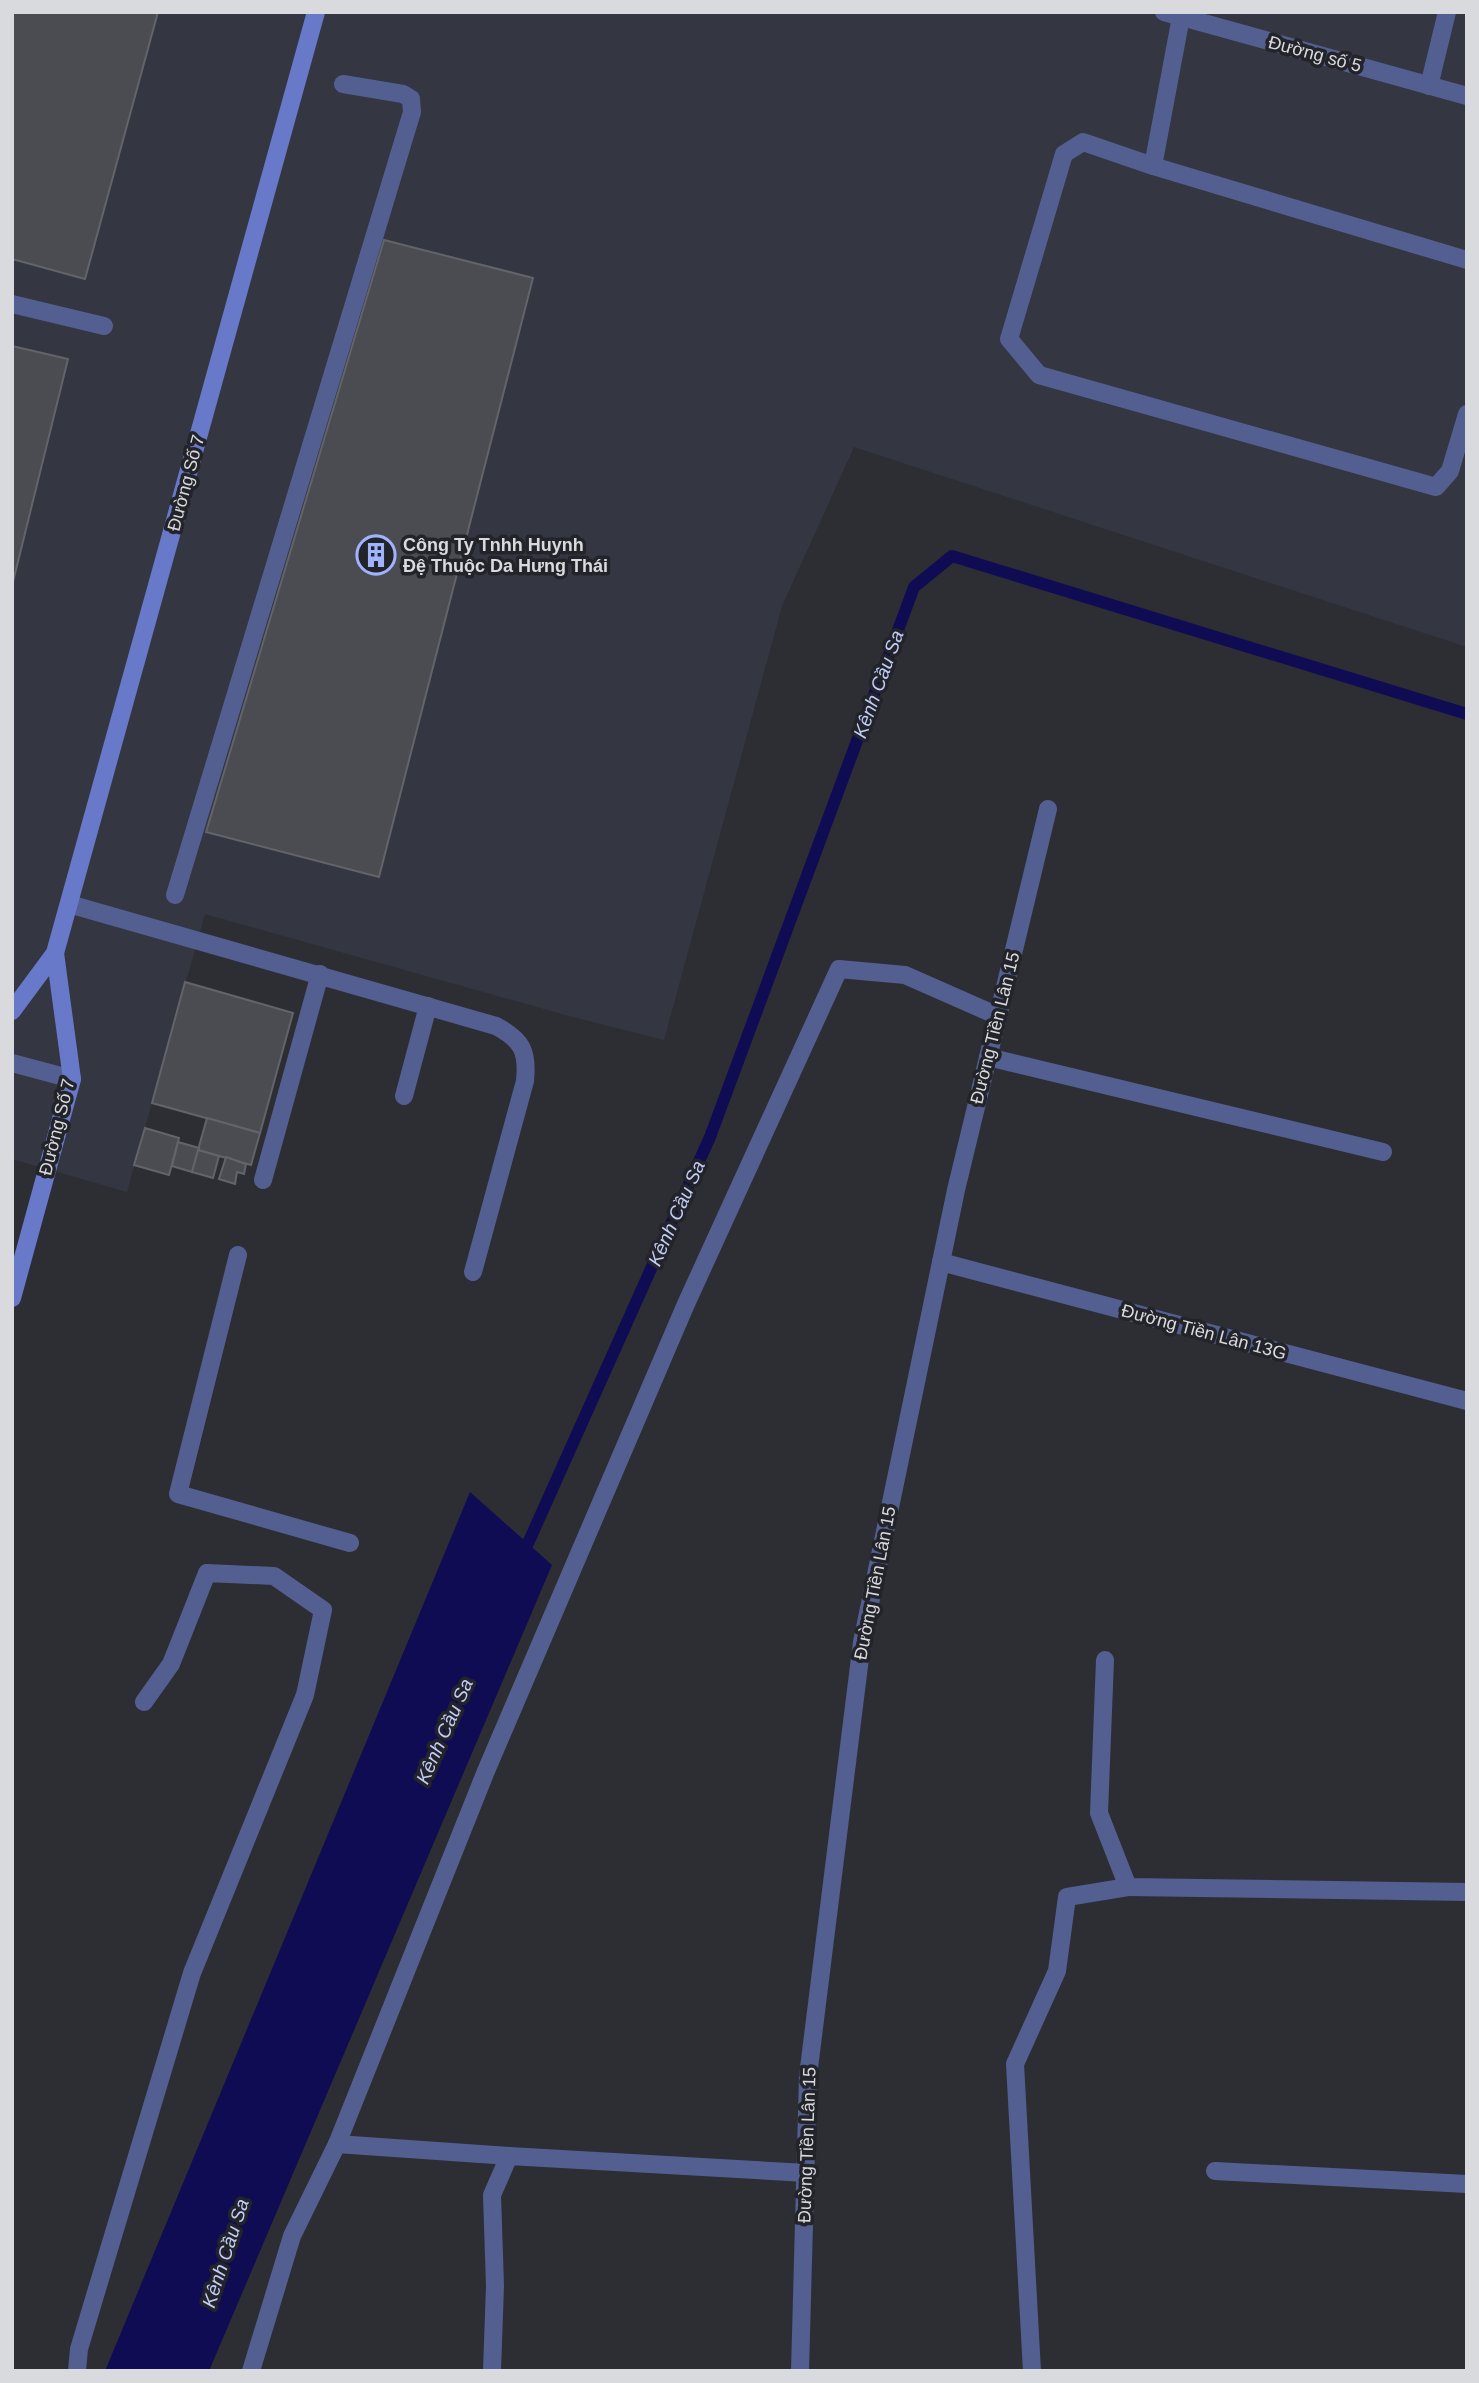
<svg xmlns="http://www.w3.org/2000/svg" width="1479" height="2383" viewBox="0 0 1479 2383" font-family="Helvetica,sans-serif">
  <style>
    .built { fill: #343742 }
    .water { fill: #100c53 }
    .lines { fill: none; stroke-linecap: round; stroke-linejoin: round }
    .stream { stroke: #100c53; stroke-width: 12 }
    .building { fill: #4b4c52; stroke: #63646a; stroke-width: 2 }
    .lane { stroke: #545f91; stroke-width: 18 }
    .street { stroke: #545f91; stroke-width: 18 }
    .secondary { stroke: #6979c9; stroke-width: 18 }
    .labels { text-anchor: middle; stroke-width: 7; stroke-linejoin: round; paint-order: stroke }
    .street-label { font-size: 18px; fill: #d9dade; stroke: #23242a }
    .poi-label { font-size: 18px; font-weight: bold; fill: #d9dade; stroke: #23242a; text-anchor: start }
    .water-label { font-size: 19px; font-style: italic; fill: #c2cdf8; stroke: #23242a }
  </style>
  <rect width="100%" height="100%" fill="#2d2e34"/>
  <path class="built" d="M12,12H1467V647L854,447L782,606L664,1040L562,1014L205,914L127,1192L12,1159Z"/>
  <path class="water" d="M470,1492L552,1565L209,2371H105Z"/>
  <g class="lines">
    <path class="stream" d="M521,1559L710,1137L914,587L952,556L1467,714"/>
  </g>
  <g class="building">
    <path d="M12,12H158L85,279L12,259Z"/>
    <path d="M384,240L533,278L379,877L206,832Z"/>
    <path d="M12,346L68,359L12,586Z"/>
    <path d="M185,982L293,1013L260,1133L152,1103Z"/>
    <path d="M207,1118L260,1133L251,1165L198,1150Z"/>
    <path d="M145,1128L179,1138L169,1175L134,1165Z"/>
    <path d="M178,1142L199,1148L192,1172L172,1166Z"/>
    <path d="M198,1150L219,1156L213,1178L192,1172Z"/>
    <path d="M226,1157L246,1164L244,1174L237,1172L235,1184L219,1179Z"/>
  </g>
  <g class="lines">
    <g class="lane">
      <path d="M1181,17L1153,166L1083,142L1064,154L1009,339L1039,375L1436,487L1450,471L1467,414"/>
      <path d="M1429,86L1447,12"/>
      <path d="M1153,166L1467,260"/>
      <path d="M12,304L104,326"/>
      <path d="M175,895L412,112L411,99L403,94L343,84"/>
      <path d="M69,904L496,1026C522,1040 528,1051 525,1081L473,1272"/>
      <path d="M404,1096L428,1006"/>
      <path d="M263,1180L320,974"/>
      <path d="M238,1255L178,1494L350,1543"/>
      <path d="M492,2371L495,2286L492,2195L509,2156L806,2173"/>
      <path d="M1032,2371L1015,2064L1057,1971L1067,1897L1128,1887"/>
    </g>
    <g class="street">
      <path d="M1164,12L1467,96"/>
      <path d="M988,1057L1383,1152"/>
      <path d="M12,1063L72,1079"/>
      <path d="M941,1262L1467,1401"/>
      <path d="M1105,1660L1099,1813L1128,1887L1467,1892"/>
      <path d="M337,2144L486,1771L686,1304L839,969L905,975L998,1016"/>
      <path d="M1215,2171L1467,2184"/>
      <path d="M77,2371L79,2349L192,1973L305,1695L323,1610L274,1576L207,1573L171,1664L144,1702"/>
      <path d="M251,2371L292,2236L337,2144L509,2156"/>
      <path d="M800,2371L808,2076L862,1642L956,1190L1048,809"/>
    </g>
    <g class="secondary">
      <path d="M12,1011L55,953L316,12"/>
      <path d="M12,1298L72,1079L55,953"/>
    </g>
  </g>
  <defs>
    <g id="building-ring" transform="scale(2.0125)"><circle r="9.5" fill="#23242a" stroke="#a1b3fd" stroke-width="1.5"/><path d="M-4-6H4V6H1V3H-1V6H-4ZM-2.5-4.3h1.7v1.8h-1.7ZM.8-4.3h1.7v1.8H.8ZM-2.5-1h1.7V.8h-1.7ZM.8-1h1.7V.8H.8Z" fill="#a1b3fd"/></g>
  </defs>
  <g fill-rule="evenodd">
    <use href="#building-ring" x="376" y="555"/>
  </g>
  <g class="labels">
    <g class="street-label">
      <text transform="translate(1315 54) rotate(15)" y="6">Đường số 5</text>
      <text transform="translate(186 483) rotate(-75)" y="6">Đường Số 7</text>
      <text transform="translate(995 1028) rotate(-76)" y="6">Đường Tiền Lân 15</text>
      <text transform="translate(57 1127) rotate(-76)" y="6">Đường Số 7</text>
      <text transform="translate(1204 1332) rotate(15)" y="6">Đường Tiền Lân 13G</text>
      <text transform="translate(875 1583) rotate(-79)" y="6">Đường Tiền Lân 15</text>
      <text transform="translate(807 2145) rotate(-88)" y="6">Đường Tiền Lân 15</text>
    </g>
    <g class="poi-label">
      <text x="403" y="551">Công Ty Tnhh Huynh<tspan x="403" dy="21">Đệ Thuộc Da Hưng Thái</tspan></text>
    </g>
    <g class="water-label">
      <text transform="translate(878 684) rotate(-70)" y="7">Kênh Cầu Sa</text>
      <text transform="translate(676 1213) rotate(-66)" y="7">Kênh Cầu Sa</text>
      <text transform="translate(444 1731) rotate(-66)" y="7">Kênh Cầu Sa</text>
      <text transform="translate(225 2253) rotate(-72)" y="7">Kênh Cầu Sa</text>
    </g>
  </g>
  <rect width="1479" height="2383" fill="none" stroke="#d9dade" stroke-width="28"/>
</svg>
